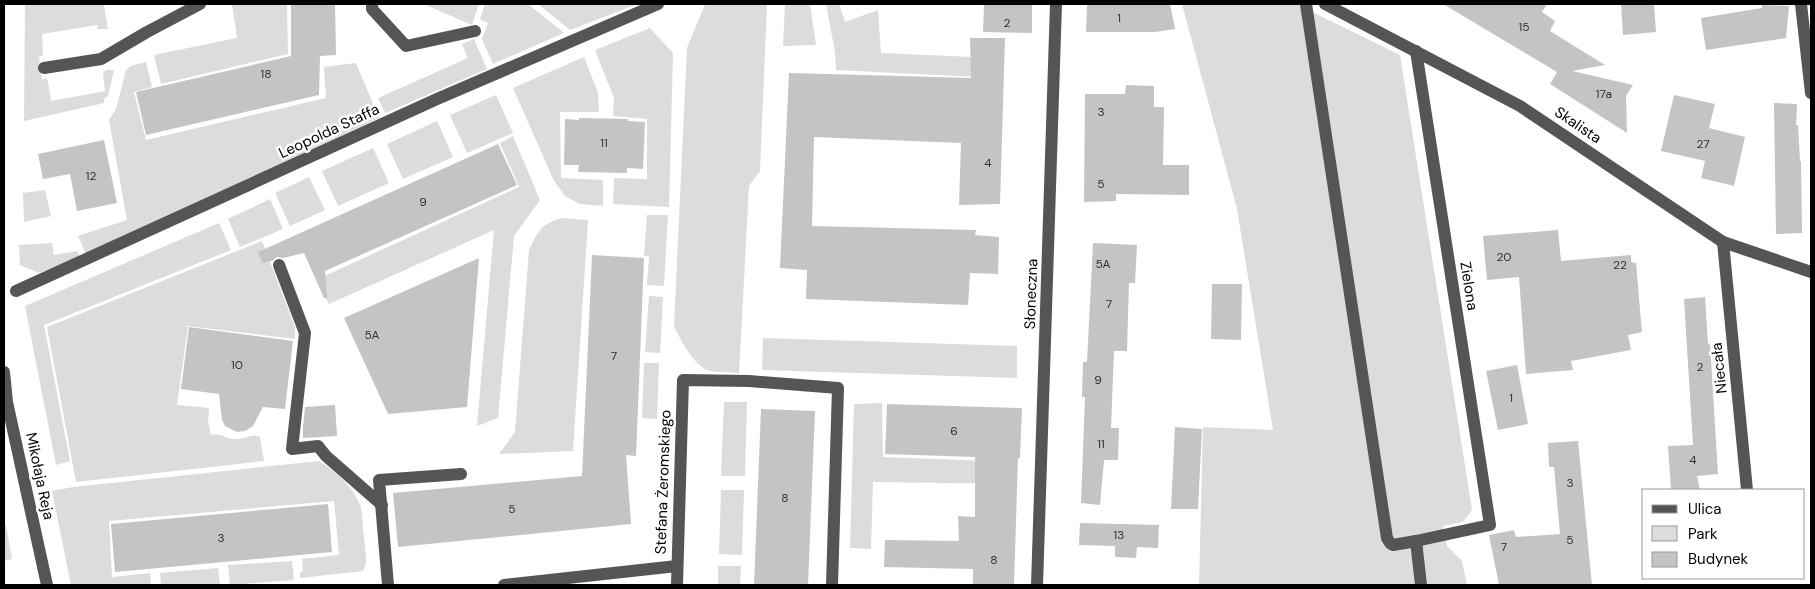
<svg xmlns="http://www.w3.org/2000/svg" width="1815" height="589" viewBox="0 0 1815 589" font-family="'DM Sans',sans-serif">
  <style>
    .green { fill: #dcdcdc }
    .building { fill: #c4c4c4 }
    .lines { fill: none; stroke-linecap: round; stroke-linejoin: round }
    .minor { stroke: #555; stroke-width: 12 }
    .labels { text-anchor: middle; stroke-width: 5; stroke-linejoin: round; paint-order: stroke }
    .number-label { font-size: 12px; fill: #313131 }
    .street-label { font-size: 15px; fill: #000; stroke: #fff }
  </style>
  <rect width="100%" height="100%" fill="#fff"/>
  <g class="green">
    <path d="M25,4H110L104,5L108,29H97V25L42,34L43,55L39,57L42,80L46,78L48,81L51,101L105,91L103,73L106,70H114L108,96L104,99V103L24,121Z"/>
    <path d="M232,4H287L288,54L161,84L154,55L237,38Z"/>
    <path d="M427,4H479L472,25L428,6Z"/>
    <path d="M485,4H528L564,33L493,64L482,39L488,23L480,19Z"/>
    <path d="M538,4H638L570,30Z"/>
    <path d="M705,4H767L760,171L749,186L739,373C731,372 714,373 707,370C693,364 680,339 674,326L687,48Z"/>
    <path d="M785,4H810L816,45L783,46Z"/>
    <path d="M826,4H839L845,22L878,10L881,53L996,58V78L836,70L835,52Z"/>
    <path d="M1182,4H1296L1400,55L1472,510L1463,522L1443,526L1447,546L1462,561L1467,585H1199L1203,427L1273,430L1237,209Z"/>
    <path d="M650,28L673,53L669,207L613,204L614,178L647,179V119L613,116L614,98L595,50Z"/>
    <path d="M474,39L487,69L385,113L378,98L468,58L462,44Z"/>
    <path d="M584,57L598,93L599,112H560L561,178L603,180V206L580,204L565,196L554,181L513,88Z"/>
    <path d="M146,62L152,87L134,92L146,140L326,98L324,67L356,63L379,118L86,254L78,236L127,220L109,120L116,109L126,70L131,66Z"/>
    <path d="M496,95L513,133L467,153L450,115Z"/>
    <path d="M437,121L453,157L403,179L387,144Z"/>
    <path d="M513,136L540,200L514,236L498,418L477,426L494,230L329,304L316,280L519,187L500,143Z"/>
    <path d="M373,148L389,183L338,206L322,171Z"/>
    <path d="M309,177L325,210L290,226L275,193Z"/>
    <path d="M45,190L51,216L24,222L23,193Z"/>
    <path d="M270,199L283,229L240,247L228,219Z"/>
    <path d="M647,215H668L664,286L647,285L649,256H644Z"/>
    <path d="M562,218L588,220L573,451L499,454L515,432L529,250C538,231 541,224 562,218Z"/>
    <path d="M219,223L231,250L44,325L70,461L56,465L25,306Z"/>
    <path d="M262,241L295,327V339L188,326L177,405L209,408L208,422L211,435C223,433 225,439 235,439C245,439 251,433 260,437L264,461L76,482L47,327Z"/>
    <path d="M52,243L54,255L77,251L80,257L39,273L20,265L19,245Z"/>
    <path d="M649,296L663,297L660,353L645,352Z"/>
    <path d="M763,338L1017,346V378L762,370Z"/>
    <path d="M644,363H659L657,419L642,418Z"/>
    <path d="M724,402H747L745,476H721Z"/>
    <path d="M882,403L883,457L1016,462L1015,484L873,482L871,549L850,548L854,404Z"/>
    <path d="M319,461C337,472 354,488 361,507L366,557V563L363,571L300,578V572L303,571L302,559L339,555L334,501L109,521L112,577L150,573L151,585H71L52,491L73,487Z"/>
    <path d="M721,490H744L742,555L719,554Z"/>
    <path d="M4,525H6L12,559L4,561Z"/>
    <path d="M292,561L294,580L230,585L228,565Z"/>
    <path d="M718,566H741L740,585H718Z"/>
    <path d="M218,568L220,585H161L160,573Z"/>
  </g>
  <g class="building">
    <path d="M291,4H335L336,55L320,56L319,95L146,135L136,92L291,56Z"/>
    <path d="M984,4H1032V33L983,32Z"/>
    <path d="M1087,4H1170L1175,29L1155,32H1086Z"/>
    <path d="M1443,4H1547L1542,12L1555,21L1550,31L1605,65L1572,71L1633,85L1626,96L1627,133L1550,84L1557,72Z"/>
    <path d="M1621,4H1654L1656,32L1623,35Z"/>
    <path d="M1762,5L1789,6L1786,38L1706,50L1701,18L1762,8Z"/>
    <path d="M970,38H1005L1000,204L959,205L961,143L814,137L812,226L976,230L975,235L999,237L998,274L970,273L968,305L806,299L807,270L780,268L789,73L971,78Z"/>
    <path d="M1126,85L1154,86V107H1164L1163,165H1189V195L1116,194V201L1084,202L1085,94H1125Z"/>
    <path d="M1674,95L1715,104L1709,128L1745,137L1734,186L1701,178L1705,161L1661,151Z"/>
    <path d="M1774,103L1797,104L1796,125H1798L1800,161H1801L1802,233L1776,234Z"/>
    <path d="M579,118L628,119V121L645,122L643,169L627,168V173L578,172L579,165H564L565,119L579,120Z"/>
    <path d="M104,140L117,203L77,211L70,174L43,179L38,154Z"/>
    <path d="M498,144L517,185L325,271L327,298H324L304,253L283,258L277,257L272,261L262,263L258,252Z"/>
    <path d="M1558,230L1561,261L1631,255V262L1636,263L1642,332L1628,335L1631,350L1571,361L1573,370L1526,374L1519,277L1487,280L1483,236Z"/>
    <path d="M1093,243L1137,245L1135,283H1129L1127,351H1114L1111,428H1119L1118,460H1104L1100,505L1081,503L1085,397H1082L1083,362H1087Z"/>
    <path d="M592,255L644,258L636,456L626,455L631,524L398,547L393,493L582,476Z"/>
    <path d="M479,258L467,407L388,414L344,318Z"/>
    <path d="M1212,284H1242L1241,340L1211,339Z"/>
    <path d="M1705,297L1708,344L1710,343L1718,474L1697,476L1700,490H1671L1668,446L1693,445L1684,299Z"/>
    <path d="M189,327L293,341L285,409L263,407L253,426L245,431L237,432L225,426L222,420L219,394L181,389Z"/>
    <path d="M1517,365L1528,424L1498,430L1486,371Z"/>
    <path d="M887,404L1022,408L1020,458H1018L1014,584H973V569L884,567L885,540L959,541L958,516L975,517V457L885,454Z"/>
    <path d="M335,405L337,436L303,438V427L305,407Z"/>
    <path d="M761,409L815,411L808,585H754Z"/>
    <path d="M1175,427L1202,429L1198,509H1171Z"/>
    <path d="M1578,441L1592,585H1499L1489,535L1514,530L1516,537L1560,534L1554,467H1549L1548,443Z"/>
    <path d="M328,504L332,552L115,572L111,524Z"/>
    <path d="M1080,523L1159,525L1158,548L1137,547L1136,558L1115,557V546L1079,545Z"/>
  </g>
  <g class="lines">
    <g class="minor">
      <path d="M372,4V9L406,46L475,31"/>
      <path d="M1306,4L1387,538L1390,543L1393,545L1416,541"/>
      <path d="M1325,4L1520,106L1723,242L1811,272"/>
      <path d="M1801,4L1811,93"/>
      <path d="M1416,51L1490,525L1416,541L1421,585"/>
      <path d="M44,68L101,59L147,32L200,4"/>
      <path d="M1723,242L1747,490"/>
      <path d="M279,265L305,333L292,449L318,446L326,456L382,505"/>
      <path d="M16,291L437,99L658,4"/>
      <path d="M4,372L7,402L47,585"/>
      <path d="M388,585L379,480L461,474"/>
      <path d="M504,585L677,566"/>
      <path d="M677,585L683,380L749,381L838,388L832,585"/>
      <path d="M1037,585L1056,4"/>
    </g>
  </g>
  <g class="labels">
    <g class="number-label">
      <text x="1119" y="22">1</text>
      <text x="1007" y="27">2</text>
      <text x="1524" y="31">15</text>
      <text x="266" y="78">18</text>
      <text x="1604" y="98">17a</text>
      <text x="1101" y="116">3</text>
      <text x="604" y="147">11</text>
      <text x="1703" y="148">27</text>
      <text x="988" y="167">4</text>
      <text x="91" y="180">12</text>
      <text x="1101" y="188">5</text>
      <text x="423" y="206">9</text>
      <text x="1504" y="261">20</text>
      <text x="1103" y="268">5A</text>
      <text x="1620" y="269">22</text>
      <text x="1109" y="308">7</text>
      <text x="372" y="339">5A</text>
      <text x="614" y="360">7</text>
      <text x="237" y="369">10</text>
      <text x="1700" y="371">2</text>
      <text x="1098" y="384">9</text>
      <text x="1511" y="402">1</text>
      <text x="954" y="435">6</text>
      <text x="1101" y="448">11</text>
      <text x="1693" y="464">4</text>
      <text x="1570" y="487">3</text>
      <text x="785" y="502">8</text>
      <text x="512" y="513">5</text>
      <text x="1119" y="539">13</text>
      <text x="221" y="542">3</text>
      <text x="1570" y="544">5</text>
      <text x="1504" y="551">7</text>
      <text x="994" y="564">8</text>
    </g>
    <g class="street-label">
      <text transform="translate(1578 125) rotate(34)" y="5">Skalista</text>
      <text transform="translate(329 131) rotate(-25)" y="5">Leopolda Staffa</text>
      <text transform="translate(1469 286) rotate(81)" y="5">Zielona</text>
      <text transform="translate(1031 294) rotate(-88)" y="5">Słoneczna</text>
      <text transform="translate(1719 368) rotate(-96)" y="5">Niecała</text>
      <text transform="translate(40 476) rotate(78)" y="5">Mikołaja Reja</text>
      <text transform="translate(663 482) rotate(-88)" y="5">Stefana Żeromskiego</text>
    </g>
  </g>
  <rect width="1815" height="589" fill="none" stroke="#000000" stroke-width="10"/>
  <rect x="1642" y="489" width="162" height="90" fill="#ffffff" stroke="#999999"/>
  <rect x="1652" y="505" width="25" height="8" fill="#555555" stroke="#999999"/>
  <text x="1688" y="514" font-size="15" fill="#000000">Ulica</text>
  <rect x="1652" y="526" width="25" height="15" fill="#dcdcdc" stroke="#999999"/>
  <text x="1688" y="539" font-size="15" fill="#000000">Park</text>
  <rect x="1652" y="552" width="25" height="15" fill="#c4c4c4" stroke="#999999"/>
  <text x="1688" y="564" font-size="15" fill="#000000">Budynek</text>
</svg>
